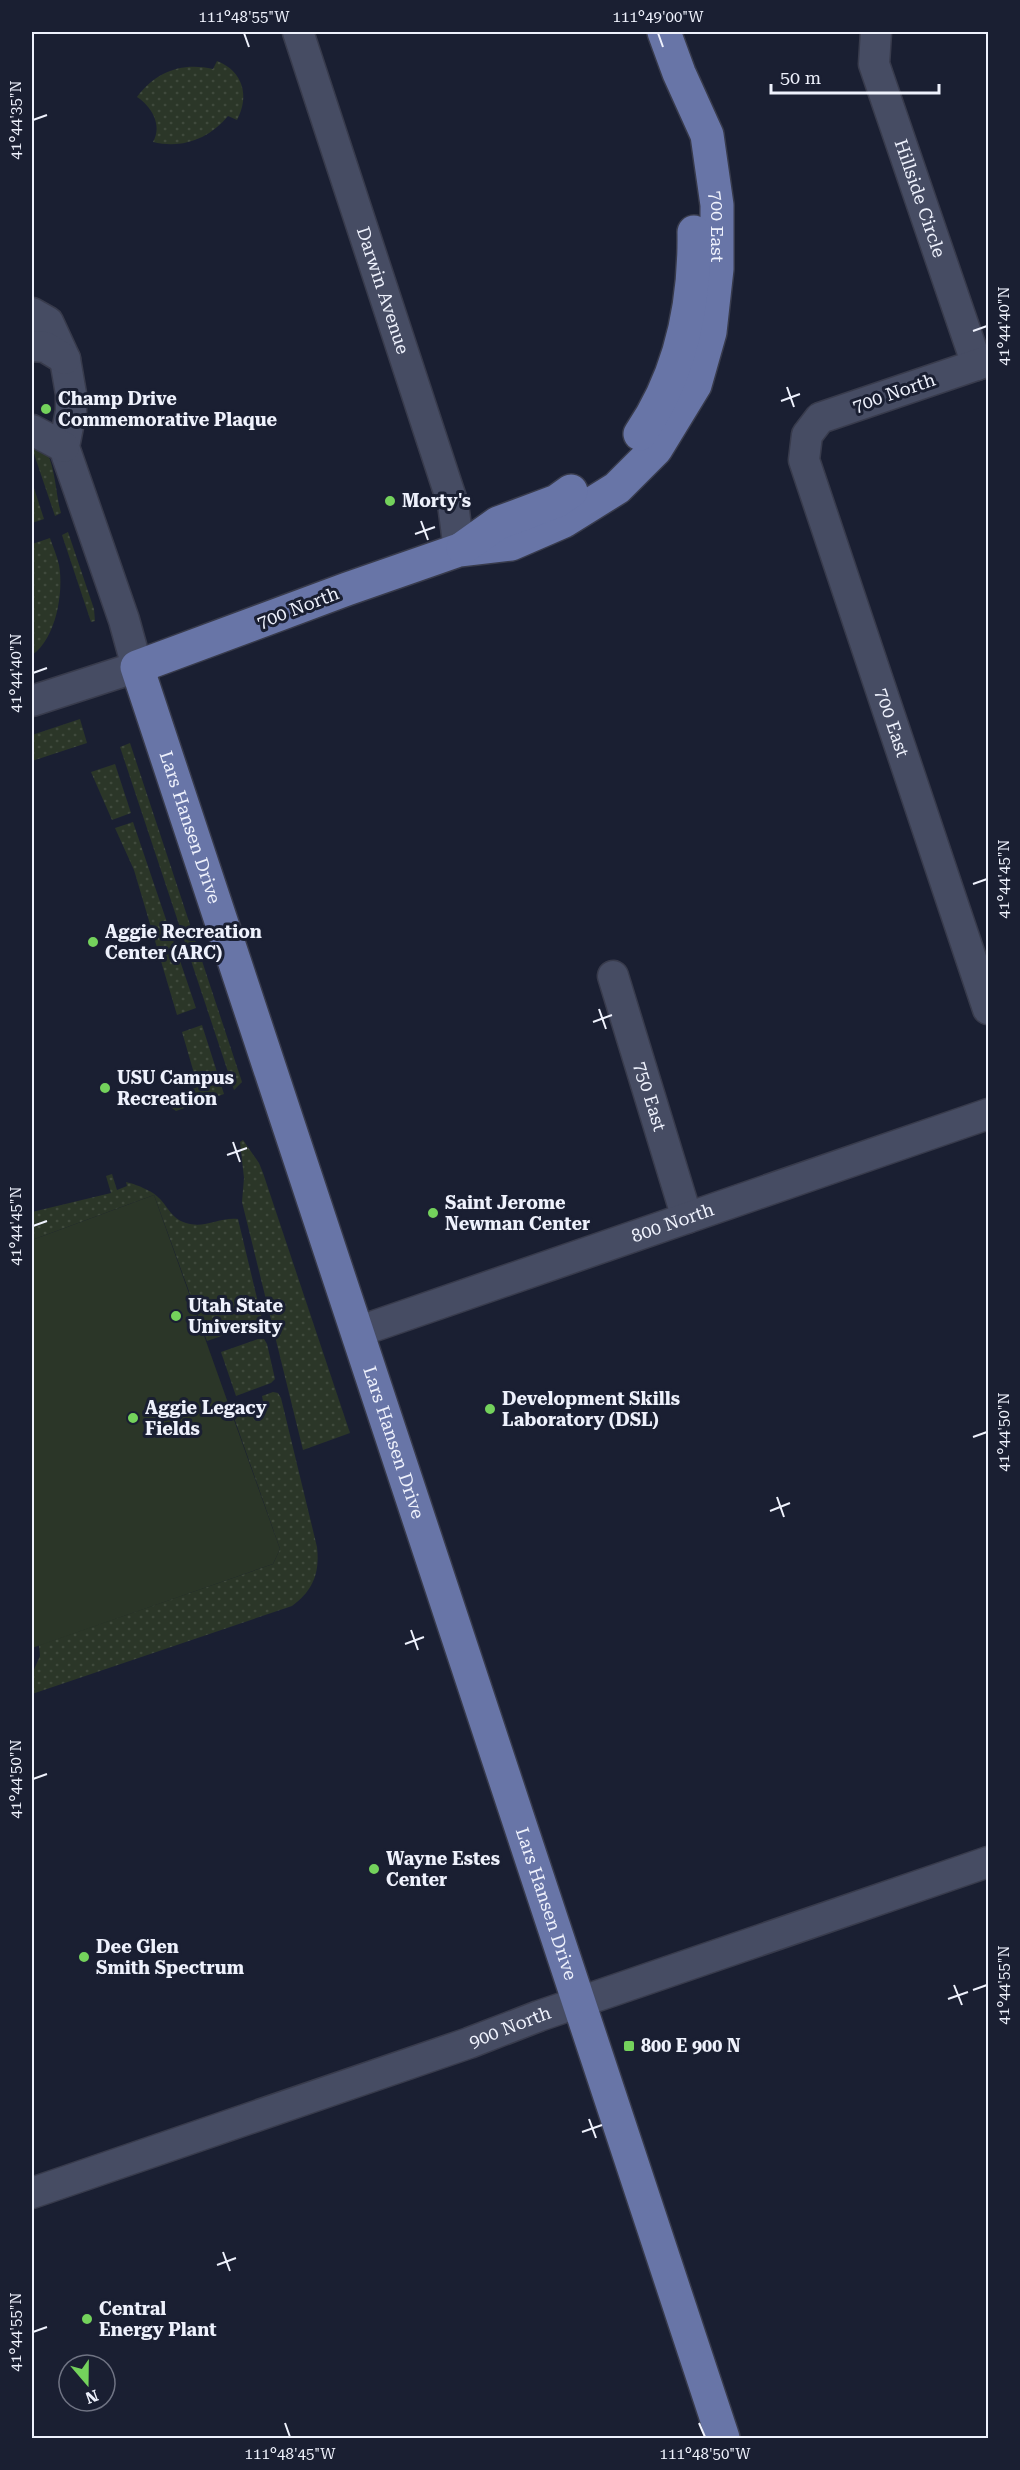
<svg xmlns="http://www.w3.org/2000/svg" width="1020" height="2470" viewBox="0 0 1020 2470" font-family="'Roboto Serif',serif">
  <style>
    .grass { fill: url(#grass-dots) }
    .pitch { fill: #2b3628 }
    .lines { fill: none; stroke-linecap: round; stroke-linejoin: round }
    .minor-casing { stroke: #383b4c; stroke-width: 33 }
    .major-casing { stroke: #383b4c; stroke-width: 36 }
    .minor { stroke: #464c63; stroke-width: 30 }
    .major { stroke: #6875a7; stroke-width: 33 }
    .ticks { fill: none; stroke: #eef1fc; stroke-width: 2 }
    .poi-dot { fill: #74d25c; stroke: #1a1f32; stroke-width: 2 }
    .labels { text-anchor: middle; stroke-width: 6; stroke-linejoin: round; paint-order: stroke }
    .street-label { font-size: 18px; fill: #eef1fc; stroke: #1a1f32 }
    .poi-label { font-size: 18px; font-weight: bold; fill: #eef1fc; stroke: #1a1f32; text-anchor: start }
    .neatline { fill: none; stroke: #eef1fc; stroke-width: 2 }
    .ticks-label { font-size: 15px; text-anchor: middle; fill: #eef1fc }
  </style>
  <defs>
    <pattern id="grass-dots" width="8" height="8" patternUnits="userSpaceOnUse" patternTransform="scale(1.5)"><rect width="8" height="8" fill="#2b3628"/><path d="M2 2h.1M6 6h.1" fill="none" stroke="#404a3d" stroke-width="1.8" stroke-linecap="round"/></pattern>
  </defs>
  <rect width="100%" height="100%" fill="#1a1f32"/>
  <g class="grass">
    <path d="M217,61C243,71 250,96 237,120L228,116C209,139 182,149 153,142C163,125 151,106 137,97C156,71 183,62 213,69Z"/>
    <path d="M32,438C36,442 42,447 46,452C55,464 56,496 61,513L55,516L32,448Z"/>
    <path d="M32,482L44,519L32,523Z"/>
    <path d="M68,532L94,609L95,621L91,622L62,535Z"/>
    <path d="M50,538C53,547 57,556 59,565C64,592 56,639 32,655V544Z"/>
    <path d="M80,719L87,743L32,761V735Z"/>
    <path d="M130,743L242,1082L234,1090L120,747Z"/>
    <path d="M115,764L131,813L112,820L91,772Z"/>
    <path d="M133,822L196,1008L177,1015L134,870L115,828Z"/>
    <path d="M202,1025L224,1094L176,1111L165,1103L150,1107L149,1104L198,1087L182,1032Z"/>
    <path d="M243,1140L259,1163L263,1173L350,1433L303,1450L242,1202L244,1178L240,1142Z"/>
    <path d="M112,1174L117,1190L127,1186L126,1182C135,1184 153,1191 159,1198C169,1208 171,1218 186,1223C205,1229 219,1217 238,1219L262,1319L258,1329L241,1336L239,1330L207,1341L154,1195L32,1240V1212L111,1193L106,1176Z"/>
    <path d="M258,1339H264L267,1344L275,1379L271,1383L236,1396L221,1352Z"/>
    <path d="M273,1392L278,1393L281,1398L317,1547C320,1573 313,1591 292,1606L32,1694V1674L40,1656L39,1645L273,1564L280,1549L232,1412L263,1401L262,1396Z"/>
  </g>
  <path class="pitch" d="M154,1195L280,1549L273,1564L32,1648V1240Z"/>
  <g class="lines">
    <g class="minor-casing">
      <g id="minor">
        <path id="s1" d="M298,32L453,504L459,550"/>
        <path id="s2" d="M876,32L874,64L977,365"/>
        <path d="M32,313L48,322L65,359L71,394V411L64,447L124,620L137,667L32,701"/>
        <path d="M32,346L45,347L65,359"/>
        <path id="s3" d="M988,361L820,418L807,435L804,460L988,1009"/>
        <path d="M32,430L64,447"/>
        <path id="s4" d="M613,976L687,1218"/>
        <path id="s5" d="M357,1332L988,1114"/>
        <path id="s6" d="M32,2193L469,2043L539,2016L988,1862"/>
      </g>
    </g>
    <g class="major-casing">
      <g id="major">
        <path id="s7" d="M664,32L679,73L707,135L717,205V269L710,332L695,385L656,449L617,488L564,521L511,544L459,550L347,589L137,667L723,2438"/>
        <path d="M640,434C681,374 695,304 694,232"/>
        <path d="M463,548L498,523L557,501L571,491"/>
      </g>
    </g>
    <use href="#minor" class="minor"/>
    <use href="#major" class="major"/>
  </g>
  <path class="ticks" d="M244,33L249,47M658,33L663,47M33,120L47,115M973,331L987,326M787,387L794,407M781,401L800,394M421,521L428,540M415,534L435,527M33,673L47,668M973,884L987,879M599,1009L606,1029M593,1022L612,1015M233,1142L240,1162M227,1155L247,1148M33,1226L47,1221M973,1437L987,1432M777,1497L784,1517M770,1511L790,1503M411,1630L418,1650M405,1644L424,1637M33,1779L47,1774M954,1985L962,2005M973,1990L987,1985M948,1999L968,1992M589,2119L596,2138M582,2132L602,2125M223,2252L230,2271M217,2265L236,2258M33,2332L47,2327M285,2423L290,2437M699,2423L705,2437"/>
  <g class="poi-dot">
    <circle cx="46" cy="409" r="6"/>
    <circle cx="390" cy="501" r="6"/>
    <circle cx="93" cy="942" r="6"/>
    <circle cx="105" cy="1088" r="6"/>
    <circle cx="433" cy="1213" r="6"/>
    <circle cx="176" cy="1316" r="6"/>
    <circle cx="490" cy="1409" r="6"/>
    <circle cx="133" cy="1418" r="6"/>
    <circle cx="374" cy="1869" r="6"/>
    <circle cx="84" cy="1957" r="6"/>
    <rect x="623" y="2040" width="12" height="12" rx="3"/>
    <circle cx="87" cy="2319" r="6"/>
  </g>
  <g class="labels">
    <g class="street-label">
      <text dy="6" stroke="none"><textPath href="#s2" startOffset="174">Hillside Circle</textPath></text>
      <text dy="6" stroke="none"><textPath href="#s7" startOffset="204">700 East</textPath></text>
      <text dy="6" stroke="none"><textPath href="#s1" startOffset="272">Darwin Avenue</textPath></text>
      <text transform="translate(894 393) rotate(-19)" y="6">700 North</text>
      <text transform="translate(298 608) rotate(-21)" y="6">700 North</text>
      <text dy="6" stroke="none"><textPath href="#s3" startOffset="501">700 East</textPath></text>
      <text dy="6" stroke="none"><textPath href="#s7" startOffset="1179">Lars Hansen Drive</textPath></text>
      <text dy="6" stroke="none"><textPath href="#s4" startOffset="126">750 East</textPath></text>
      <text dy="6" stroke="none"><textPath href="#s5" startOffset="334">800 North</textPath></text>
      <text dy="6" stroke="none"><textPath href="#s7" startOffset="1827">Lars Hansen Drive</textPath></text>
      <text dy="6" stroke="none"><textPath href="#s7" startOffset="2313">Lars Hansen Drive</textPath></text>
      <text dy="6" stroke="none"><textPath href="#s6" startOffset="506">900 North</textPath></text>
    </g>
    <g class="poi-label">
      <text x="58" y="405">Champ Drive<tspan x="58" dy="21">Commemorative Plaque</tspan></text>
      <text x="402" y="507">Morty's</text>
      <text x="105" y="938">Aggie Recreation<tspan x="105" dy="21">Center (ARC)</tspan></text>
      <text x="117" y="1084">USU Campus<tspan x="117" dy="21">Recreation</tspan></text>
      <text x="445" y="1209">Saint Jerome<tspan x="445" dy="21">Newman Center</tspan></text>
      <text x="188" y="1312">Utah State<tspan x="188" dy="21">University</tspan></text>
      <text x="502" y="1405">Development Skills<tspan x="502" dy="21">Laboratory (DSL)</tspan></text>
      <text x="145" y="1414">Aggie Legacy<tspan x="145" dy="21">Fields</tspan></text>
      <text x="386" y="1865">Wayne Estes<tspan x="386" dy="21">Center</tspan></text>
      <text x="96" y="1953">Dee Glen<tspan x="96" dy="21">Smith Spectrum</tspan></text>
      <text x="641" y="2052">800 E 900 N</text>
      <text x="99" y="2315">Central<tspan x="99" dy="21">Energy Plant</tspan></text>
    </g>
  </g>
  <rect width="1020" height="2470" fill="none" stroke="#1a1f32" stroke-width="66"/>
  <g transform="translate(87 2383) rotate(160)"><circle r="28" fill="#1a1f32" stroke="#6f7383" stroke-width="1.5"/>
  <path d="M0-4.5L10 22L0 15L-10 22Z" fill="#74d25c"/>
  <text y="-9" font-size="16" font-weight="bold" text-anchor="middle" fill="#eef1fc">N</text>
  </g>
  <path d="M771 84v9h168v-9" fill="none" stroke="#eef1fc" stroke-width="3"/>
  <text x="780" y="84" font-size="18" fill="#eef1fc" stroke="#1a1f32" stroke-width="4.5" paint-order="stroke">50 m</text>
  <rect x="33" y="33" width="954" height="2404" class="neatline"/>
  <g class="ticks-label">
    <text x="244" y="22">111°48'55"W</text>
    <text x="658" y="22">111°49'00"W</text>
    <text transform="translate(16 120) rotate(-90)" y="5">41°44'35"N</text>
    <text transform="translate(1004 326) rotate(-90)" y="5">41°44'40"N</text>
    <text transform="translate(16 673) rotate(-90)" y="5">41°44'40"N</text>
    <text transform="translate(1004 879) rotate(-90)" y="5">41°44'45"N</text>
    <text transform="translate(16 1226) rotate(-90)" y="5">41°44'45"N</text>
    <text transform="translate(1004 1432) rotate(-90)" y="5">41°44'50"N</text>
    <text transform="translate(16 1779) rotate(-90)" y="5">41°44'50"N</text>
    <text transform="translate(1004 1985) rotate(-90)" y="5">41°44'55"N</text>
    <text transform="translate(16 2332) rotate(-90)" y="5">41°44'55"N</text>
    <text x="290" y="2459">111°48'45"W</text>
    <text x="705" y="2459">111°48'50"W</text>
  </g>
</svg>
